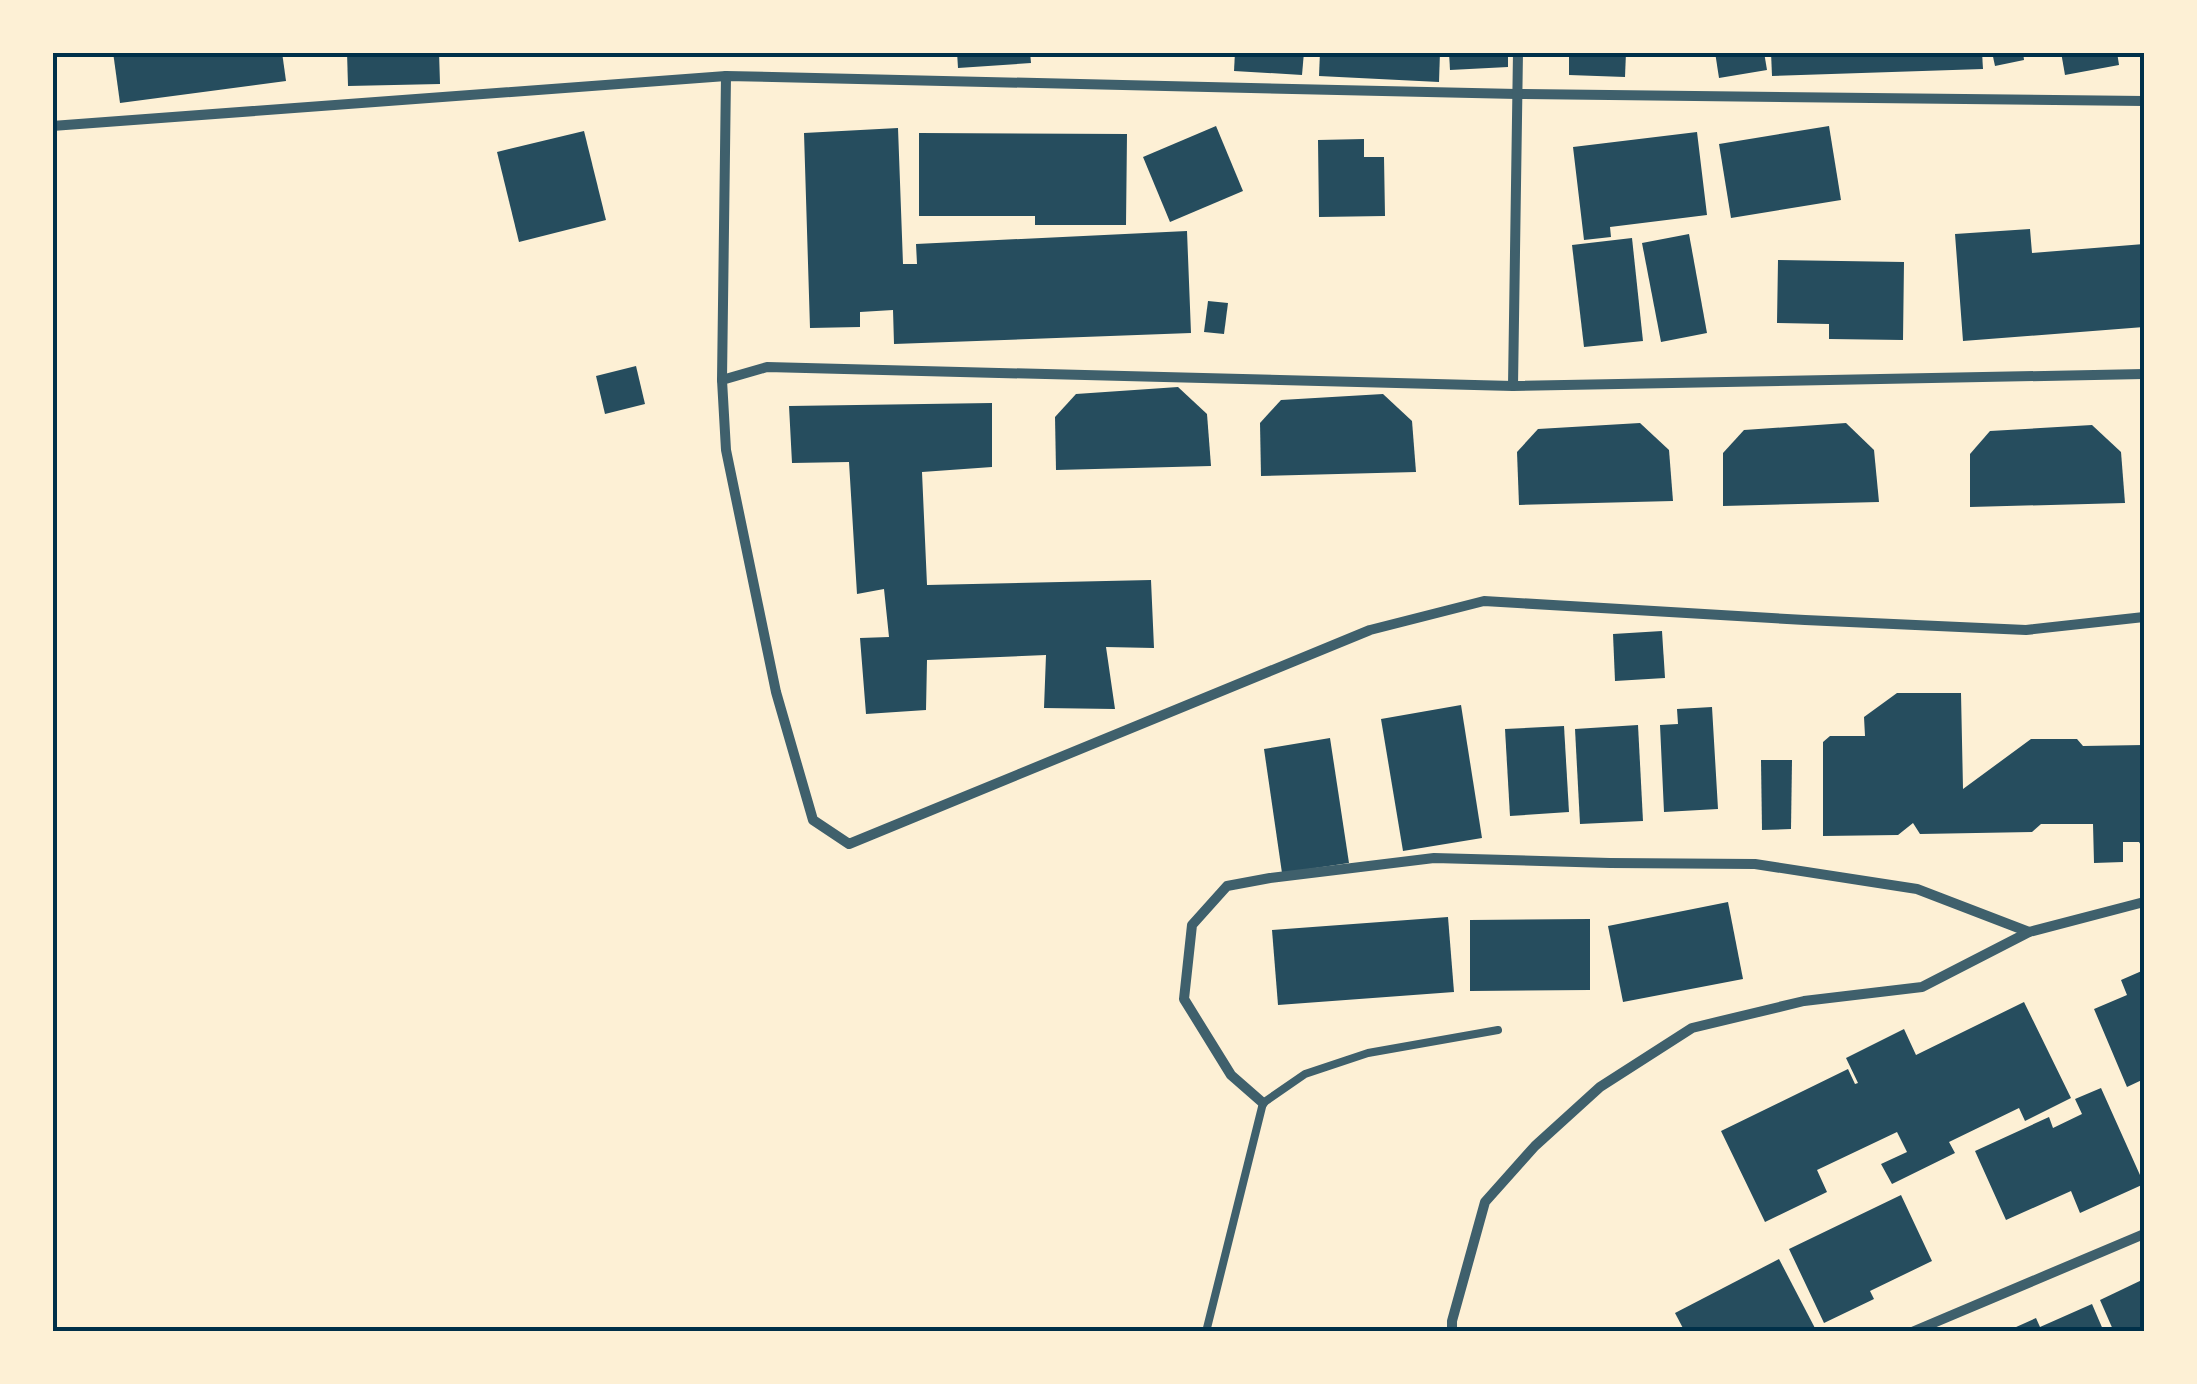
<svg xmlns="http://www.w3.org/2000/svg" width="2197" height="1384" viewBox="0 0 2197 1384" font-family="Merriweather,serif">
  <style>
    .building { fill: #264d5e }
    .lines { fill: none; stroke-linecap: round; stroke-linejoin: round }
    .service { stroke: #3f606c; stroke-width: 8 }
    .minor { stroke: #3f606c; stroke-width: 10 }
    .neatline { fill: none; stroke: #003049; stroke-width: 4 }
  </style>
  <rect width="100%" height="100%" fill="#fdf0d5"/>
  <g class="building">
    <path d="M113,52H282L286,81L120,103Z"/>
    <path d="M347,52H439L440,84L348,86Z"/>
    <path d="M957,52H1030L1031,63L958,68Z"/>
    <path d="M1235,52H1304L1302,75L1234,71Z"/>
    <path d="M1320,52H1440L1439,82L1319,76Z"/>
    <path d="M1449,52H1508V67L1450,70Z"/>
    <path d="M1569,52H1626L1625,77L1569,75Z"/>
    <path d="M1715,52H1764L1767,70L1719,78Z"/>
    <path d="M1771,52H1982L1983,69L1772,76Z"/>
    <path d="M1992,52H2023L2024,60L1995,66Z"/>
    <path d="M2061,52H2117L2119,65L2065,75Z"/>
    <path d="M1216,126L1243,191L1170,222L1143,157Z"/>
    <path d="M1829,126L1841,200L1731,218L1719,144Z"/>
    <path d="M898,128L903,264H917L916,244L1187,231L1191,333L894,344L893,310L860,312V327L810,328L804,133Z"/>
    <path d="M584,131L606,220L519,242L497,152Z"/>
    <path d="M1697,132L1707,215L1610,227L1611,237L1584,240L1573,147Z"/>
    <path d="M919,133L1127,134L1126,225H1035V216H919Z"/>
    <path d="M1364,139V157H1384L1385,216L1319,217L1318,140Z"/>
    <path d="M2030,229L2032,253L2144,244V327L1963,341L1955,234Z"/>
    <path d="M1689,234L1707,333L1661,342L1642,243Z"/>
    <path d="M1632,238L1643,341L1584,347L1572,245Z"/>
    <path d="M1778,260L1904,262L1903,340L1829,339V324L1777,323Z"/>
    <path d="M1208,301L1228,303L1224,334L1204,332Z"/>
    <path d="M636,366L645,404L605,414L596,376Z"/>
    <path d="M1178,387L1207,414L1211,466L1056,470L1055,417L1076,394Z"/>
    <path d="M1383,394L1412,421L1416,472L1261,476L1260,423L1281,400Z"/>
    <path d="M992,403V467L922,472L927,585L1151,580L1154,648L1106,647L1115,709L1044,708L1046,655L927,660L926,710L866,714L860,638L889,637L884,589L857,594L849,462L792,463L789,406Z"/>
    <path d="M1640,423L1669,450L1673,501L1519,505L1517,452L1538,429Z"/>
    <path d="M1846,423L1874,450L1879,502L1723,506V453L1744,430Z"/>
    <path d="M2092,425L2121,452L2125,503L1970,507V454L1990,431Z"/>
    <path d="M1662,631L1665,678L1615,681L1613,634Z"/>
    <path d="M1897,693H1961L1963,789L2031,739H2077L2083,746L2144,745V850L2139,842H2123V862L2094,863L2093,824H2041L2032,832L1920,834L1913,823L1898,835L1823,836V742L1830,736H1865L1864,717Z"/>
    <path d="M1461,705L1482,838L1403,851L1381,719Z"/>
    <path d="M1712,707L1718,809L1664,812L1660,725L1678,724L1677,709Z"/>
    <path d="M1638,725L1643,821L1580,824L1575,729Z"/>
    <path d="M1564,726L1569,812L1510,816L1505,729Z"/>
    <path d="M1330,738L1349,863L1282,873L1264,749Z"/>
    <path d="M1761,760H1792L1791,829L1762,830Z"/>
    <path d="M1728,902L1743,979L1623,1002L1608,926Z"/>
    <path d="M1448,917L1454,992L1278,1005L1272,930Z"/>
    <path d="M1590,919V990L1470,991V920Z"/>
    <path d="M2144,970V1079L2127,1087L2094,1009L2127,995L2121,980Z"/>
    <path d="M2024,1002L2071,1098L2025,1121L2019,1108L1949,1142L1955,1153L1892,1184L1881,1164L1907,1152L1897,1132L1817,1170L1827,1192L1765,1222L1721,1131L1848,1069L1855,1084L1858,1083L1846,1058L1904,1029L1916,1055Z"/>
    <path d="M2101,1088L2144,1184L2080,1213L2071,1191L2006,1220L1975,1151L2049,1117L2053,1128L2082,1114L2075,1099Z"/>
    <path d="M1901,1195L1932,1261L1870,1291L1874,1299L1824,1323L1789,1249Z"/>
    <path d="M1779,1259L1817,1332H1685L1675,1313Z"/>
    <path d="M2144,1279V1332H2114L2100,1300Z"/>
    <path d="M2092,1304L2104,1332H2005L2036,1318L2040,1327Z"/>
  </g>
  <g class="lines">
    <path class="service" d="M1206,1332L1263,1103L1305,1074L1368,1053L1498,1030"/>
    <g class="minor">
      <path d="M52,126L726,76L1517,94L2144,101"/>
      <path d="M2144,374L1513,386L767,367L722,380L726,450L776,692L813,820L849,844L1370,630L1484,601L1805,620L2026,630L2144,617"/>
      <path d="M722,380L726,76"/>
      <path d="M1513,386L1518,52"/>
      <path d="M1263,1103L1231,1075L1184,999L1192,925L1227,886L1270,878L1434,858L1610,863L1755,864L1917,889L2029,932"/>
      <path d="M1452,1332V1321L1485,1202L1535,1146L1600,1087L1692,1028L1804,1001L1922,987L2029,932L2144,902"/>
      <path d="M1912,1332L2144,1234"/>
    </g>
  </g>
  <rect width="2197" height="1384" fill="none" stroke="#fdf0d5" stroke-width="110"/>
  <rect x="55" y="55" width="2087" height="1274" class="neatline"/>
</svg>
